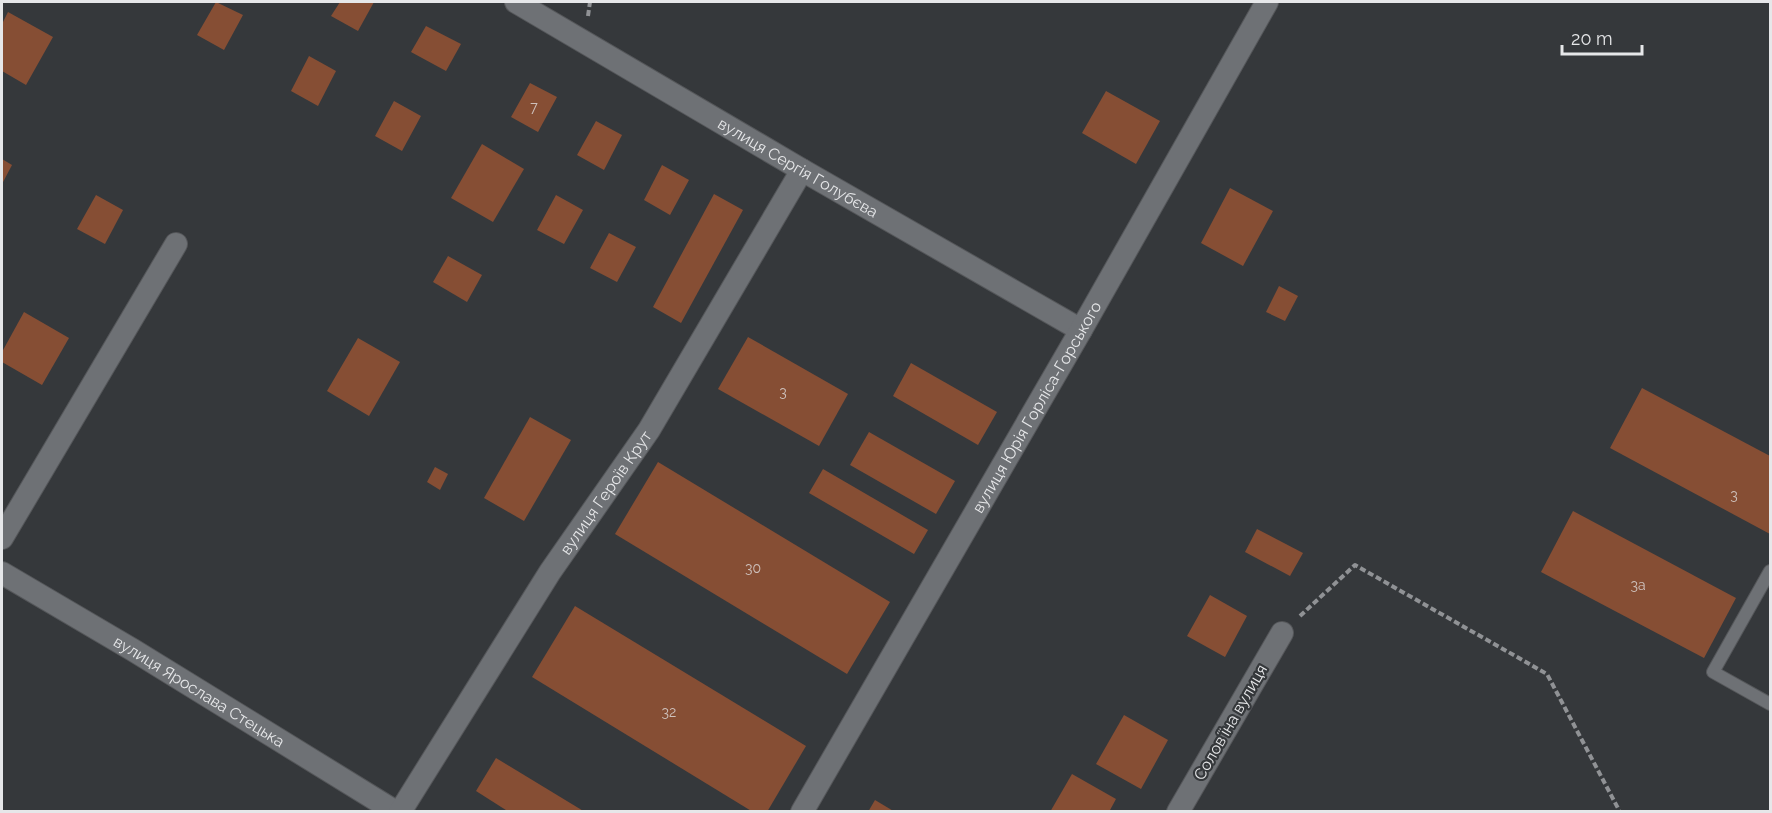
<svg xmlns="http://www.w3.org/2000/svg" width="1772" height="813" viewBox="0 0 1772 813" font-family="Raleway,sans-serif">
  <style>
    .building { fill: #864e34 }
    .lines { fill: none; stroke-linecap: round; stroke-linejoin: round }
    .lane-casing { stroke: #55575a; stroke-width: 14 }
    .street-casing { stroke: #55575a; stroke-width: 24 }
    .path { stroke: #909295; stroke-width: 4; stroke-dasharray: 6 3; stroke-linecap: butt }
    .lane { stroke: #6e7175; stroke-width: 12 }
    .street { stroke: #6e7175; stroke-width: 22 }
    .labels { text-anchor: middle; stroke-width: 4.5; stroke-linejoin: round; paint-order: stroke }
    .number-label { font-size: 14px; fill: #cec1bc }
    .street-label { font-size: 16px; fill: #e6e7e9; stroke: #35383b }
  </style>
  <rect width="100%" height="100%" fill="#35383b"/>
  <g class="building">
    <path d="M216,2L243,15L224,50L197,35Z"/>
    <path d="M340,2H374L358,31L331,16Z"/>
    <path d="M8,12L53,37L26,85L2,71V24Z"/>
    <path d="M426,26L461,44L446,71L411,52Z"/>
    <path d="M309,56L336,71L318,106L291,91Z"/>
    <path d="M530,83L557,97L538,132L511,117Z"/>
    <path d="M1106,91L1160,121L1136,164L1082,133Z"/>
    <path d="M394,101L421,116L402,151L375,136Z"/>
    <path d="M596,121L622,135L604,170L577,155Z"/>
    <path d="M482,144L524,169L493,222L451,198Z"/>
    <path d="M2,159L12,165L2,184Z"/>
    <path d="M662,165L689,180L670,215L644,200Z"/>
    <path d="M1230,188L1273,211L1243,266L1201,243Z"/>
    <path d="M714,194L743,210L681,323L653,307Z"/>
    <path d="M96,195L123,210L105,244L77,229Z"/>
    <path d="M556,195L583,210L564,244L537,230Z"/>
    <path d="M609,233L636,247L617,282L590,268Z"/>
    <path d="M448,256L482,275L467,302L433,282Z"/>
    <path d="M1279,286L1298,296L1285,321L1266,312Z"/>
    <path d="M24,312L69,338L42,385L2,362V352Z"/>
    <path d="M748,337L848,394L819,446L718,389Z"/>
    <path d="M358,338L400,362L369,416L327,391Z"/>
    <path d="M911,363L997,412L978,445L893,396Z"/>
    <path d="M1642,388L1770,456V534L1610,448Z"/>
    <path d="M530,417L571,440L524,521L484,498Z"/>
    <path d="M869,432L955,481L936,514L850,465Z"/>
    <path d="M658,462L890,602L847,674L615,534Z"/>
    <path d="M435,467L448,474L440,490L427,482Z"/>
    <path d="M823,469L928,530L914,554L809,493Z"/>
    <path d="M1573,511L1736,598L1704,658L1541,572Z"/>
    <path d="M1257,529L1303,553L1290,576L1245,552Z"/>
    <path d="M1210,595L1247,616L1225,657L1187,636Z"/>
    <path d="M575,606L806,746L767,812H753L532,677Z"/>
    <path d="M1124,715L1168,740L1141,789L1096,764Z"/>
    <path d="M496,758L585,812H509L476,791Z"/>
    <path d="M1072,774L1116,799L1109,812H1050Z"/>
    <path d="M875,800L895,812H868Z"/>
  </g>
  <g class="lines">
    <g class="lane-casing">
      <path id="lane" d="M1770,571L1713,672L1770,704"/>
    </g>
    <g class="street-casing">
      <g id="street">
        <path id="s1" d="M516,2L802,170L1081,330"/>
        <path d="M2,538L176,244"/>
        <path id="s2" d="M2,573L133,650L396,812"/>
        <path id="s3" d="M400,812L550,572L649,430L802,170"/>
        <path id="s4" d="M802,812L1081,330L1267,2"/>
        <path d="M1178,812L1282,633"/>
      </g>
    </g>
    <g class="path">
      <path d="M588,16L590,2"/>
      <path d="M1300,616L1355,565L1547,674L1620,812"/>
    </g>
    <use href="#lane" class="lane"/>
    <use href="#street" class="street"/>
  </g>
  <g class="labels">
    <g class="number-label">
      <text x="534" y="112">7</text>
      <text x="783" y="397">3</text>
      <text x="1734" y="500">3</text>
      <text x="753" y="573">30</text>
      <text x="1638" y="590">3а</text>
      <text x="669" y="717">32</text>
    </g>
    <g class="street-label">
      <text dy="6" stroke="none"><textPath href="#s1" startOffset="327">вулиця Сергія Голубєва</textPath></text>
      <text dy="6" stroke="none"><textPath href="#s4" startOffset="468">вулиця Юрія Горліса-Горського</textPath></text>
      <text dy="6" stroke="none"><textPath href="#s3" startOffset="380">вулиця Героїв Крут</textPath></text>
      <text dy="6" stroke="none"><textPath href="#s2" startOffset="230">вулиця Ярослава Стецька</textPath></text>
      <text transform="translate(1230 722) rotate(-60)" y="6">Соловʼїна вулиця</text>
    </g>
  </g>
  <rect width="1772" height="813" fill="none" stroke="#e6e7e9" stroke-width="6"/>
  <path d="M1562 45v9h80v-9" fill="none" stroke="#e6e7e9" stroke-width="3"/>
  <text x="1571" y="45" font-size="18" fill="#e6e7e9" stroke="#35383b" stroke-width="4.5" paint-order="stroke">20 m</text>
</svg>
